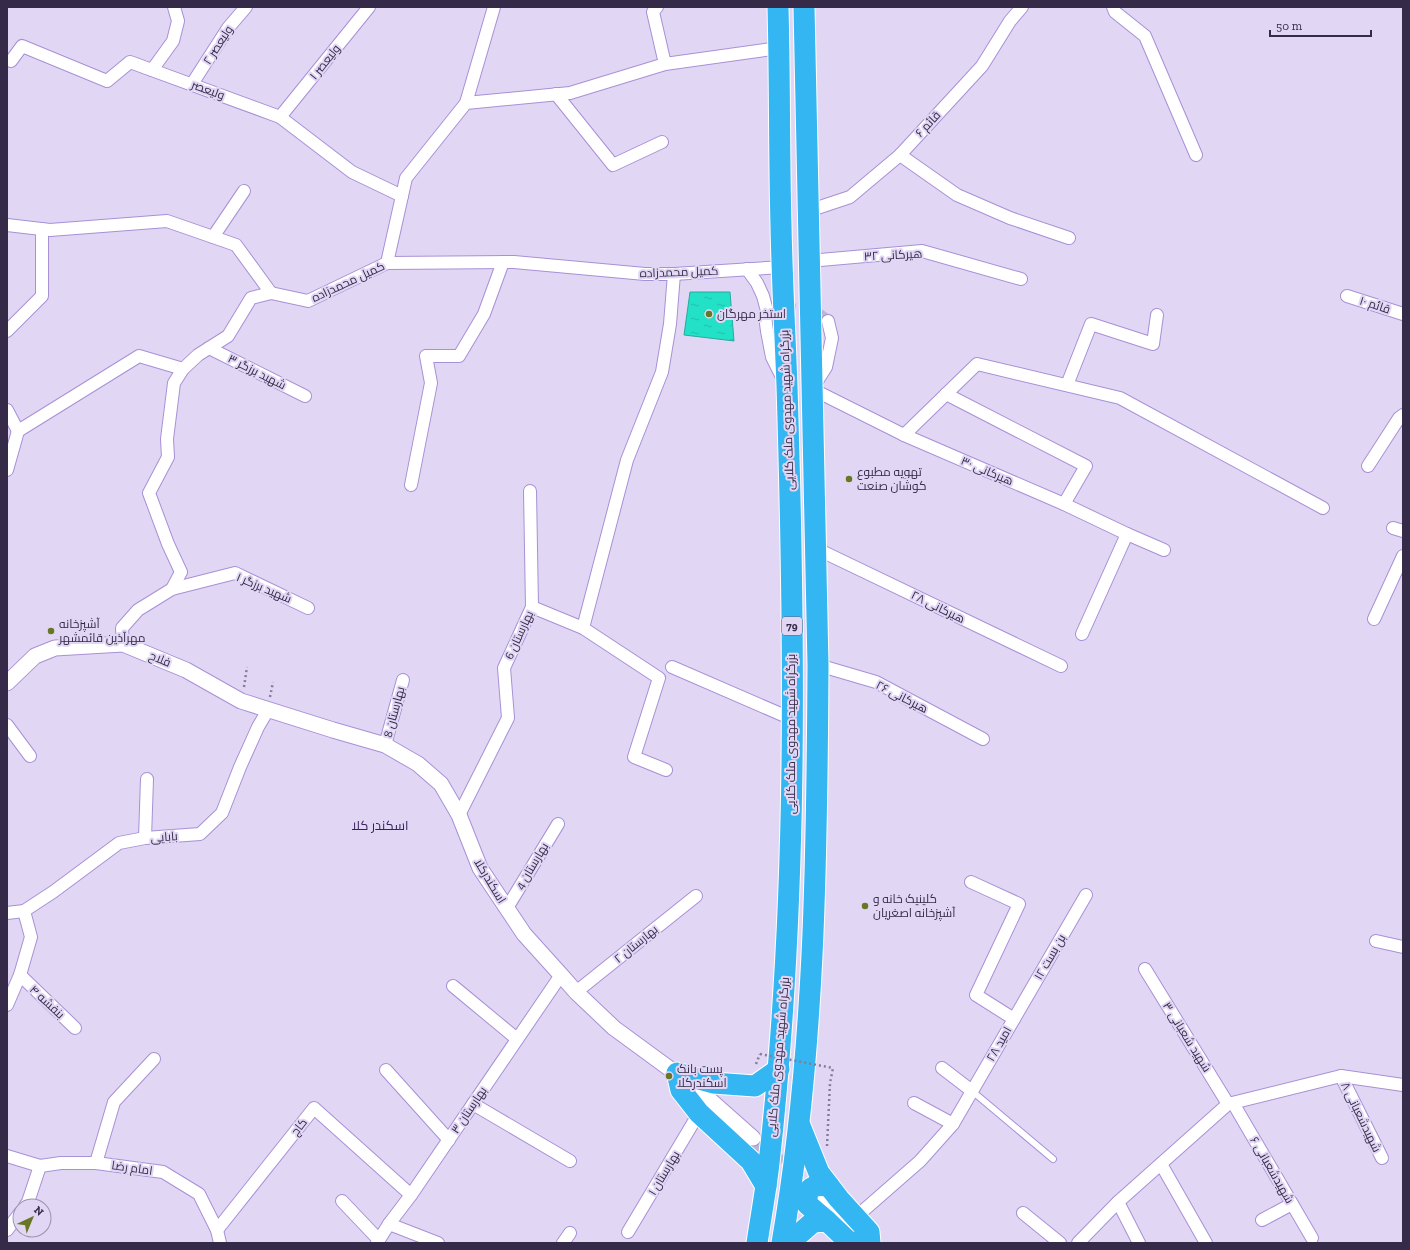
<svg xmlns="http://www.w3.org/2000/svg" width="1410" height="1250" viewBox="0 0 1410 1250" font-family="'Zilla Slab',Cairo,serif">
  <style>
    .water { fill: url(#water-ripples); stroke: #28aaa0 }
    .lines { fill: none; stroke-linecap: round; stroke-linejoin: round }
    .minor-tunnel { stroke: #bfb5d2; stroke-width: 12; stroke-dasharray: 12 6; stroke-linecap: butt }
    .tertiary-tunnel { stroke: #bfb5d2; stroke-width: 15; stroke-dasharray: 15 8; stroke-linecap: butt }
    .service-casing { stroke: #a890d6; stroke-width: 8 }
    .minor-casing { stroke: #a890d6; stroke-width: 14 }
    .tertiary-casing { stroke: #a890d6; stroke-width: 17 }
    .trunk-casing { stroke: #fff; stroke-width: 23 }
    .path { stroke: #867c99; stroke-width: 2.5; stroke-dasharray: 2 3; stroke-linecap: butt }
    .service { stroke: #fff; stroke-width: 6 }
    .minor { stroke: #fff; stroke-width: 12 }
    .tertiary { stroke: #fff; stroke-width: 15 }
    .trunk { stroke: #33b6f2; stroke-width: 21 }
    .path-bridge { stroke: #867c99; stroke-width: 2.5; stroke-dasharray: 2 3; stroke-linecap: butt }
    .poi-dot { fill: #677724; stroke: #e1d7f5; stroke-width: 1.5 }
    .labels { text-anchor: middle; stroke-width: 4; stroke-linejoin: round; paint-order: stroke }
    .shield { fill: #e1d7f5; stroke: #695f7c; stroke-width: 1 }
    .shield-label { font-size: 11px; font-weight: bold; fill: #352b48 }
    .street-label { font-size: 12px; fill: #352b48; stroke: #e1d7f5 }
    .poi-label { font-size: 12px; fill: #352b48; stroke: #e1d7f5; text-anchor: start }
    .neighbourhood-label { font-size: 13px; fill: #39205d; stroke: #e1d7f5 }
  </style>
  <defs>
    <pattern id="water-ripples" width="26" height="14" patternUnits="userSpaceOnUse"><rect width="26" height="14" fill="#22e1c6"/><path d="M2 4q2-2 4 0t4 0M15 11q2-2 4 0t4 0" fill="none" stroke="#1fc1ac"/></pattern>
  </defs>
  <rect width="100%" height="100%" fill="#e1d7f5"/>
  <path class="water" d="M690,292H730L734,341L684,335Z"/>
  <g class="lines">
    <path class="minor-tunnel" d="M767,311L775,306L818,314L828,321"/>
    <path class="tertiary-tunnel" d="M753,1138L818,1196"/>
    <g class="service-casing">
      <path id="service" d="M972,1091L1053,1159"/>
    </g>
    <g class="minor-casing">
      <g id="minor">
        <path d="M657,7L653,12L665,64"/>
        <path d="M1113,7L1115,12L1145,36L1196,155"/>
        <path d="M11,61L22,46L107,81L130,62L280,117L352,172L402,196"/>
        <path d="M152,70L173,41L178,21L174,7"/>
        <path d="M192,84L228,28L246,7"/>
        <path d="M556,94L613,165L662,142"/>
        <path d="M466,103L494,7"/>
        <path d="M280,117L369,7"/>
        <path d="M900,155L957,195L1010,218L1069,238"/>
        <path d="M808,211L850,197L900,155L982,66L1010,21L1022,7"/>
        <path d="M7,225L50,230L167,221L236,245L271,293"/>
        <path d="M213,237L244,191"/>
        <path d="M809,261L922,251L1021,279"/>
        <path d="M387,263L406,178L466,103L570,93L665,64L779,48"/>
        <path d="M747,269L757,283L763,296L767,311L765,316L767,331L772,357L783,379"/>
        <path d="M1347,296L1403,314"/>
        <path d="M828,321L832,338L826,367L812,389L904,435L1064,504L1127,534L1164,550"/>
        <path d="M7,331L42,296V229"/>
        <path d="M209,348L305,396"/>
        <path d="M1067,385L1091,324L1153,344L1157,315"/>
        <path d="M946,394L1086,466L1064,504"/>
        <path d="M7,410L18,431L139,356L183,369"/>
        <path d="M904,435L977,364L1120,398L1323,508"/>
        <path d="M1368,466L1399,418L1403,415"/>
        <path d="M7,470L18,431"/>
        <path d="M411,485L431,383L426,356H459L484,314L503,262"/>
        <path d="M1393,528L1403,531"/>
        <path d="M815,548L1061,666"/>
        <path d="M172,589L181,572L168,544L149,493L168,457L167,439L174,383L183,369L198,355L228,336L251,298L271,293L308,301L387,263L514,262L645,274H674L782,267"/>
        <path d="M532,607L583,628L659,678L634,757L666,770"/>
        <path d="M1374,619L1403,556"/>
        <path d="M583,628L627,460L662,372L670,324L674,274"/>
        <path d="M1082,634L1127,534"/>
        <path d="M123,644L122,628L138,610L172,589L235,573L308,608"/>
        <path d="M818,665L876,682L983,739"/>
        <path d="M672,667L792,719"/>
        <path d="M7,725L30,756"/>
        <path d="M385,745L403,680"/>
        <path d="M459,815L508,718L504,668L532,607L530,491"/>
        <path d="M145,838L147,779"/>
        <path d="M507,908L558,824"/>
        <path d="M7,913L24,911L53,892L119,843L145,838L200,834L222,813L240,767L258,727L268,710"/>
        <path d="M1376,941L1403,947"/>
        <path d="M1145,969L1228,1104"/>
        <path d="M20,975L75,1028"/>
        <path d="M453,986L517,1039"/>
        <path d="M576,992L696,896"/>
        <path d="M7,1005L20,975L31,937L24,911"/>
        <path d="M1014,1019L1086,895"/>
        <path d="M942,1068L972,1091"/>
        <path d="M386,1070L449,1140"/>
        <path d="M1341,1076L1382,1158"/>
        <path d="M914,1103L953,1124"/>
        <path d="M1233,1103L1312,1238"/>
        <path d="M473,1104L570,1161"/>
        <path d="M7,1156L40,1166L61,1163H96L163,1172L199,1194L217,1230L220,1243"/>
        <path d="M96,1163L114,1102L154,1059"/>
        <path d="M1161,1164L1206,1243"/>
        <path d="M342,1201L379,1240"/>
        <path d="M1118,1202L1139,1243"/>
        <path d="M25,1206L28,1202L40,1166"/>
        <path d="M1023,1213L1060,1243"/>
        <path d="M856,1217L920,1161L953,1124L1014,1019L976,995L1019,904L971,882"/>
        <path d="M1262,1220L1292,1204"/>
        <path d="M389,1224L438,1243"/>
        <path d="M7,1230L20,1213"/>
        <path d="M217,1230L314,1108L411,1195"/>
        <path d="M628,1232L699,1113"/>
        <path d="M377,1243L389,1224L411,1195L561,975"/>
        <path d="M563,1243L570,1233"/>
        <path d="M1078,1243L1118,1202L1228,1104L1341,1076L1403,1085"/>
      </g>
    </g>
    <g class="tertiary-casing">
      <g id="tertiary">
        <path d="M7,683L35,656L55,648L123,644L186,670L241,701L333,730L385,745L418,764L441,784L459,815L480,868L524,934L561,975L576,992L614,1028L700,1091L753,1138"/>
        <path d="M818,1197L858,1234"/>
      </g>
    </g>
    <g class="trunk-casing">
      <g id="trunk">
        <path d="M800,1126L819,1173L839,1199L869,1232L870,1243"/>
        <path d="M766,1186L751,1161L699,1113L681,1090L677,1073L713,1083L755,1086L779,1069"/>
        <path d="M827,1221L807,1204C806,1187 813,1184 829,1186"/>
        <path d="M757,1243C761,1216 766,1190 769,1163C798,905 795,645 787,386C785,332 782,279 781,225C779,152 780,80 778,7"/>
        <path d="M782,1243C815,1053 817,858 818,665L804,7"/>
        <path d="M789,1243L813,1222L827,1221L848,1241L856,1243"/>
      </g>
    </g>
    <g class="path">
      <path d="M244,687L247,667"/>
      <path d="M270,697L273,682"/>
      <path d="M756,1064L760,1054"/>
      <path d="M827,1146L830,1083L833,1068"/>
    </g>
    <use href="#service" class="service"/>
    <use href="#minor" class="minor"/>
    <use href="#tertiary" class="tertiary"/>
    <use href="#trunk" class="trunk"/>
    <path class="path-bridge" d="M760,1054L833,1068"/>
  </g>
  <g class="poi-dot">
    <circle cx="709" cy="314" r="4"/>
    <circle cx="849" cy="479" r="4"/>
    <circle cx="51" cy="631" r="4"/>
    <circle cx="865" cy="906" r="4"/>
    <circle cx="669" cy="1076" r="4"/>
  </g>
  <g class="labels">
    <rect class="shield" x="782" y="617" width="20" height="18" rx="3"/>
    <g class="shield-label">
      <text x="792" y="630">79</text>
    </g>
    <g class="street-label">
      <text transform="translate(218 45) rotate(-57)" y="4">ولیعصر ۲</text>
      <text transform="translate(325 62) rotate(-51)" y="4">ولیعصر ۱</text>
      <text transform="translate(208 90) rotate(20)" y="4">ولیعصر</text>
      <text transform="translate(928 124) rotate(-47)" y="4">قائم ۶</text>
      <text transform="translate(893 255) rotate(-3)" y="4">هیرکانی ۳۲</text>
      <text transform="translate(679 272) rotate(-2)" y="4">کمیل محمدزاده</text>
      <text transform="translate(348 282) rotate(-25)" y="4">کمیل محمدزاده</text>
      <text transform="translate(1375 305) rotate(18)" y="4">قائم ۱۰</text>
      <text transform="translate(257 372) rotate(27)" y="4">شهید برزگر ۳</text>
      <text transform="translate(787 410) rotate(-92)" y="4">بزرگراه شهید مهدوی ملک کلایی</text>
      <text transform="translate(987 471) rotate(23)" y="4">هیرکانی ۳۰</text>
      <text transform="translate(264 588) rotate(23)" y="4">شهید برزگر ۱</text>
      <text transform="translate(938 607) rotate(26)" y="4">هیرکانی ۲۸</text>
      <text transform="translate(519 635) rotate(-65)" y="4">بهارستان 6</text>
      <text transform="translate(160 659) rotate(22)" y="4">فلاح</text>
      <text transform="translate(902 697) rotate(27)" y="4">هیرکانی ۲۶</text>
      <text transform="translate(394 712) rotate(-75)" y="4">بهارستان 8</text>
      <text transform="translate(791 734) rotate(-90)" y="4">بزرگراه شهید مهدوی ملک کلایی</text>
      <text transform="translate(164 837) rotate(-4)" y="4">بابایی</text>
      <text transform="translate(532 866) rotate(-59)" y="4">بهارستان 4</text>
      <text transform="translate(490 881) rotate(59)" y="4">اسکندرکلا</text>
      <text transform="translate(636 944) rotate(-39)" y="4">بهارستان ۲</text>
      <text transform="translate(1050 957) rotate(-60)" y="4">بن بست ۱۲</text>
      <text transform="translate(47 1002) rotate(43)" y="4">بنفشه ۴</text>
      <text transform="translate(1187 1037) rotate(58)" y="4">شهید شعبانی ۳</text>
      <text transform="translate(999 1044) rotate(-60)" y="4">امید ۲۸</text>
      <text transform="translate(778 1057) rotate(-85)" y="4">بزرگراه شهید مهدوی ملک کلایی</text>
      <text transform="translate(469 1110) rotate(-56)" y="4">بهارستان ۳</text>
      <text transform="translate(1361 1117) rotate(64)" y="4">شهیدشعبانی ۸</text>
      <text transform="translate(299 1127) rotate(-51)" y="4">کاج</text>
      <text transform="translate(132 1168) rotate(8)" y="4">امام رضا</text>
      <text transform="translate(1272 1170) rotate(60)" y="4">شهیدشعبانی ۶</text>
      <text transform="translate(664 1173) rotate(-59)" y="4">بهارستان ۱</text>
    </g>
    <g class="poi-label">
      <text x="717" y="318">استخر مهرگان</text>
      <text x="857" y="476">تهویه مطبوع<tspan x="857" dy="14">کوشان صنعت</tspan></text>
      <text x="59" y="628">آشپزخانه<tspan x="59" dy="14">مهرآذین قائمشهر</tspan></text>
      <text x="873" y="903">کلینیک خانه و<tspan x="873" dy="14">آشپزخانه اصغریان</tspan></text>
      <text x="677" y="1073">پست بانک<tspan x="677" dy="14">اسکندرکلا</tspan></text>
    </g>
    <g class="neighbourhood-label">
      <text x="380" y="830">اسکندر کلا</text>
    </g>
  </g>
  <rect width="1410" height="1250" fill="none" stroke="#352b48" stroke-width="16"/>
  <g transform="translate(32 1218) rotate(44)"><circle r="19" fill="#e1d7f5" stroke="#9c92b0"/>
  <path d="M0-3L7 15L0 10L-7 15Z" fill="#677724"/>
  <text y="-6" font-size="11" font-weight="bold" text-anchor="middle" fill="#352b48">N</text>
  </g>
  <path d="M1270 30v6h101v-6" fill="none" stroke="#352b48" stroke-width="2"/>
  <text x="1276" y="30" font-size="12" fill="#352b48" stroke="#e1d7f5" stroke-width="3" paint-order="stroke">50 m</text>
</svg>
